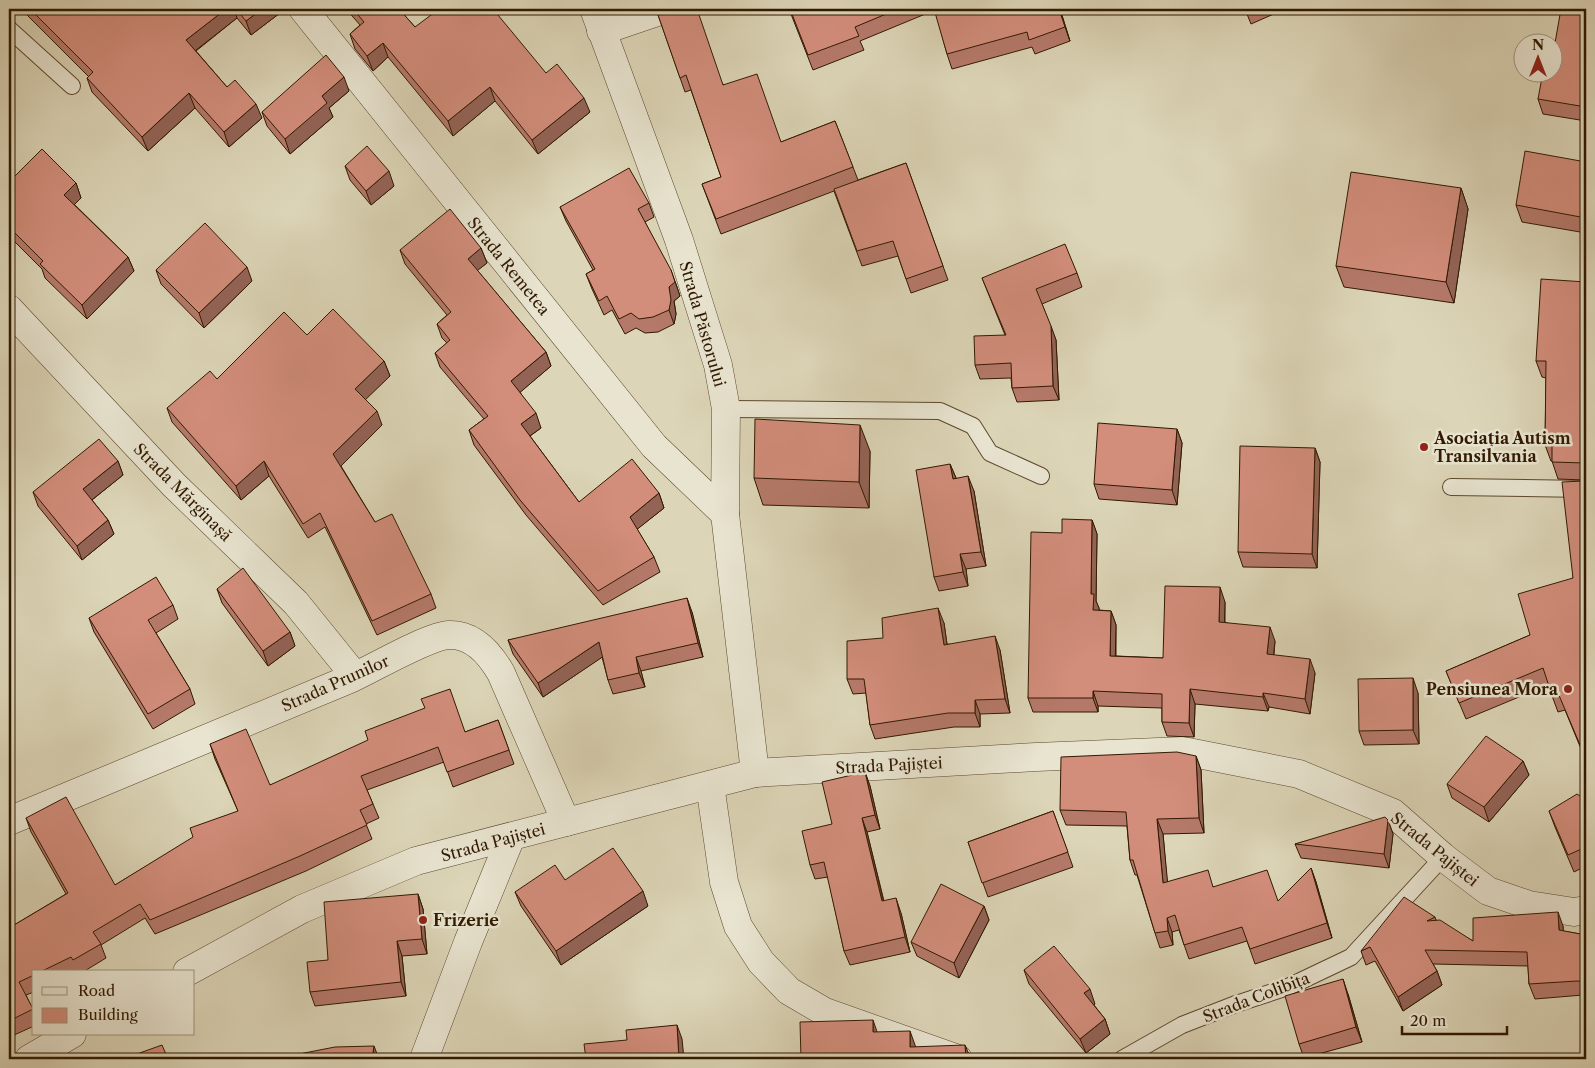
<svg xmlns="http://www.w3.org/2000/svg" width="1595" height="1068" viewBox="0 0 1595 1068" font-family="'Libre Caslon Text',serif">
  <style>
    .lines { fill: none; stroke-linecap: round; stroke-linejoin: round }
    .lane-casing { stroke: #5c482e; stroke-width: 18 }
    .street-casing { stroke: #5c482e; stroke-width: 29 }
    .lane { stroke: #e8e4d0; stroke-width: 16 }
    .street { stroke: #e8e4d0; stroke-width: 28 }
    .wall { fill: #b5796a; stroke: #311900 }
    .shaded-wall { fill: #936356; stroke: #311900 }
    .building { fill: #d28d7b; stroke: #311900 }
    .poi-dot { fill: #8f2418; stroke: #e8e4d0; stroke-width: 2 }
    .labels { text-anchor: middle; stroke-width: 5; stroke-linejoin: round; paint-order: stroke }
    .street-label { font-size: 16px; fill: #311900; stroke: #e8e4d0 }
    .poi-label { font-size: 16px; font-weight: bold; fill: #311900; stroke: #e8e4d0; text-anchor: start }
  </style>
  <rect width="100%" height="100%" fill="#dcd5b7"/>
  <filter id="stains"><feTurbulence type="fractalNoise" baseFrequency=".004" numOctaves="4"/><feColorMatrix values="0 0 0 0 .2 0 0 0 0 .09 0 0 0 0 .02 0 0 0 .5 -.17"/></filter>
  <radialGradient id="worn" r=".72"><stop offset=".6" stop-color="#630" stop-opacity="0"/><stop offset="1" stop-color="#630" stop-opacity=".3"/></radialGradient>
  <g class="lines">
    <g class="lane-casing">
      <g id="lane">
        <path d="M9,29L72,86"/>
        <path d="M726,409L940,411L973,426L990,453L1041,476"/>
        <path d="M1451,487L1586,489"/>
        <path d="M1122,1059L1182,1025L1236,1004L1288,987L1351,957L1443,857"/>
      </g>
    </g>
    <g class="street-casing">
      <g id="street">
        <path d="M303,9L654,446L725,514"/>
        <path d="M594,9L679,240L718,365L726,409L725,514L755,773"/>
        <path d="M601,31L666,9"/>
        <path d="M9,309L174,485L296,603L355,676"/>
        <path d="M710,785L724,882L738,926L761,962L789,991L825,1012L958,1059"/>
        <path d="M9,821C123,773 238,726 352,678C374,668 428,636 449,635C474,634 490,654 501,673L566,822"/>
        <path d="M187,972L302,909L416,861L755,773L1036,757L1183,751L1299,774L1393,813L1443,857L1488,891L1529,905L1574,912L1586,910"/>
        <path d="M29,1059L72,1034"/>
        <path d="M424,1059L468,942L511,837"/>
      </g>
    </g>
    <use href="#lane" class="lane"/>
    <use href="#street" class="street"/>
  </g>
  <g class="wall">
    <path d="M21,9H283L284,10L251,35L237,18L196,51L227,87L262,118L229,147L195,108L148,151L92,92L87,78L89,77Z"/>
    <path d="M346,9H399L415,27L546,73L590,112L538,154L495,101L453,136L388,57L373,71L355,49L350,34L360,25Z"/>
    <path d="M789,9H1060L1070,41L1035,54L1032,47L952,69L947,54L935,10L860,41L864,50L813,70Z"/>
    <path d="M1245,9H1275L1276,13L1251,24Z"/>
    <path d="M1586,9V121L1543,114L1538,99Z"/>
    <path d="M657,12L724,85L781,142L835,121L858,180L906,163L948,280L911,293L898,256L862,266L834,191L721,234L702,184L721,177L691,90L685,92Z"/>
    <path d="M349,91L329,108L333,117L290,154L267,126L262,112Z"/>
    <path d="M1586,162V233L1522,222L1516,205Z"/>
    <path d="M345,166L394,186L371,205L350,180Z"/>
    <path d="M9,182L76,183L81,198L74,204L128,257L134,271L87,319L45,278L42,269L9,236Z"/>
    <path d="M1461,188L1468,209L1454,303L1344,287L1336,266Z"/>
    <path d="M649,203L654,217L645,222L676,284L680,296L674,301L676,314L674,324L658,332L645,333L636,328L625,334L612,310L604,315L592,289L586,274L593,270L566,221L560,207Z"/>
    <path d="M481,248L487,263L477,270L546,352L551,366L520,392L541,428L530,436L579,502L659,493L664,508L637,529L654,557L660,572L603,605L526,515L474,445L469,430L484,419L440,367L435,353L447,343L442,338L437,324L447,315L405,264L400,250Z"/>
    <path d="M156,270L252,281L204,328L161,284Z"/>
    <path d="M1077,273L1082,287L1042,304L1056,340L1059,400L1017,402L1012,388L1011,378L980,379L975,365L1005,335L982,278Z"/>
    <path d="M1586,282V761L1565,710L1558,712L1548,685L1466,719L1446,671L1530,635L1573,578L1584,481L1585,480L1558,479L1552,461H1551L1545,445L1546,378L1542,377L1536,361Z"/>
    <path d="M307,335L384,361L390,376L365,399L382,425L341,466L375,522L431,594L436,608L377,635L325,527L308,538L269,476L241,500L172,422L167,408L217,379Z"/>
    <path d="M1177,429L1182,443L1177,505L1099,499L1094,484Z"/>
    <path d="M1315,448L1320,462L1317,568L1243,567L1238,552Z"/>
    <path d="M870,451L869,508L763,505L754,478Z"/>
    <path d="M118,461L123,475L92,500L108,520L114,534L82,560L38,506L33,492Z"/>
    <path d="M950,464L956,478L974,491L986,566L966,569L968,586L939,591L934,577Z"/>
    <path d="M1092,520L1097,534L1096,601L1099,608V610L1111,611L1116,625V656L1163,658L1225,602V622L1275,641L1274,655L1315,673L1310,714L1269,707L1268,711L1195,704L1194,737L1167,736L1162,722V708L1098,706V712H1033L1028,698L1062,533Z"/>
    <path d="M217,589L290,632L295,646L268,666L222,603Z"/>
    <path d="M173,605L178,619L156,633L190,689L195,704L153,729L94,632L89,618Z"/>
    <path d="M692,612L703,657L641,671L645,687L613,694L608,680L602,657L543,697L513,654L508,640Z"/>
    <path d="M944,623L947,644L1000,650L1010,713L980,714V727H954L875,739L870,725L866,693L853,694L847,679L883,638Z"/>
    <path d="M1418,693L1419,744L1364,745L1359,731Z"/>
    <path d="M498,720L514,764L453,787L444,762L367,790L379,818L366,824L372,839L306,871L155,934L145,918L101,945L106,958L83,972H34V992L26,995L34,1012V1026L12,1036L10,1032H9V928L66,894L31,832L26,818L115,885L238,811L215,759L210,744L270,785L465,732Z"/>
    <path d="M1196,756L1201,770L1204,833L1163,834L1167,882L1214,887L1278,901L1311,868L1316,882L1332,938L1255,964L1247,941L1189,959L1179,930L1172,932L1173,945L1160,948L1155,933L1137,875H1135L1130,860L1127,826L1066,825L1060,810Z"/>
    <path d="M1523,761L1529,775L1489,822L1452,798L1447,784Z"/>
    <path d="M865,772L870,786L880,829L867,832L884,901L901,913L910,952L850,965L844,951L828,877L815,879L810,865L832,824Z"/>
    <path d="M1586,800V866L1574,872L1555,827L1549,811Z"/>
    <path d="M1053,811L1073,867L988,897L968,842Z"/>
    <path d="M1388,820L1393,834L1389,868L1301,858L1295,844Z"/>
    <path d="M565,880L648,906L561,965L521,906L515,892Z"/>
    <path d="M418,894L423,909L427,954L402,956L406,996L315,1006L310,992L328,960Z"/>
    <path d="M984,906L989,920L959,978L917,956L911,942Z"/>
    <path d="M1435,917L1436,920L1473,941L1563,926V931L1586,935V996L1583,995L1535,999L1529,984L1528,966L1433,964L1437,971L1442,985L1403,1011L1375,961L1366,965L1361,951Z"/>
    <path d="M1024,970L1095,1004L1094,1005L1105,1019L1110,1034L1086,1053L1029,984Z"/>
    <path d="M1348,994L1362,1042L1304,1058L1299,1044Z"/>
  </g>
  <g class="shaded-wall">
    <path d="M226,9H234L237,18L191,54L186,40Z"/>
    <path d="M262,9H283L284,10L251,35L246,21Z"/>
    <path d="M1059,9H1060L1070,41L1065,27Z"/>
    <path d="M383,43L388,57L373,71L367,56Z"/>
    <path d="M344,77L349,91L329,108L333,117L290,154L285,139L322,96Z"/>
    <path d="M490,87L495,101L453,136L448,121Z"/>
    <path d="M189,93L195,108L148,151L142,137Z"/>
    <path d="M584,98L590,112L538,154L532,140Z"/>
    <path d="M256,104L262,118L229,147L224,132Z"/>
    <path d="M389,171L394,186L371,205L366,191Z"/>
    <path d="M76,183L81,198L70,209L64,195Z"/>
    <path d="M1461,188L1468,209L1454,303L1446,282Z"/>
    <path d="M481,248L487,263L473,274L468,259Z"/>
    <path d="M128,257L134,271L87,319L82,305Z"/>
    <path d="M247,267L252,281L204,328L199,313Z"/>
    <path d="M671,270L680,296L674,301L676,314L674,324L669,310V287Z"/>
    <path d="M1051,326L1056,340L1059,400L1053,386Z"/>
    <path d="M546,352L551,366L517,395L511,381Z"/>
    <path d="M384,361L390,376L361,404L355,389Z"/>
    <path d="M377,411L382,425L339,468L333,454Z"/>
    <path d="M536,413L541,428L527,438L521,424Z"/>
    <path d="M860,425L870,451L869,508L859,482Z"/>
    <path d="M1177,429L1182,443L1177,505L1172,490Z"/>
    <path d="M1315,448L1320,462L1317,568L1312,554Z"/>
    <path d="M118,461L123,475L88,503L83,489Z"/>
    <path d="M264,461L269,476L241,500L236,486Z"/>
    <path d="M950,464L956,478L953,479Z"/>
    <path d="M968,476L974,491L986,566L981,552Z"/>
    <path d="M659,493L664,508L635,531L630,517Z"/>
    <path d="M108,520L114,534L82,560L77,546Z"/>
    <path d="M1092,520L1097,534L1096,601L1099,608L1098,624L1093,610L1091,594Z"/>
    <path d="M960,554L966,569L968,586L963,572Z"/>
    <path d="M1220,587L1225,602L1224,636L1219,622Z"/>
    <path d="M687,598L692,612L703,657L698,643Z"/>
    <path d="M938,608L944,623L949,659L944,645Z"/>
    <path d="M1111,611L1116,625L1115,670L1110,656Z"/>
    <path d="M1270,627L1275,641L1272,668L1267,654Z"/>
    <path d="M290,632L295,646L268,666L263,651Z"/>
    <path d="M995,636L1000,650L1010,713L1005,699Z"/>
    <path d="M599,642L604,656L543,697L538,683Z"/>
    <path d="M636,657L641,671L645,687L639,673Z"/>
    <path d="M1310,659L1315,673L1310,714L1305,699Z"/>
    <path d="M1413,678L1418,693L1419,744L1413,730Z"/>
    <path d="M1190,689L1195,704L1194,737L1189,723Z"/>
    <path d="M1093,691L1098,706V712L1093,698Z"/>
    <path d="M1263,693L1269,707L1268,711L1263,697Z"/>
    <path d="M975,700L980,714V727L975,713Z"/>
    <path d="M1196,756L1201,770L1204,833L1199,818Z"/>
    <path d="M1523,761L1529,775L1489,822L1484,807Z"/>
    <path d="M865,772L870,786L880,829L875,815Z"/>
    <path d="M862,818L867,832L887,916L882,901Z"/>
    <path d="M1157,819L1163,834L1169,897L1163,883Z"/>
    <path d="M1388,820L1393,834L1389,868L1384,854Z"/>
    <path d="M1311,868L1316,882L1332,938L1327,923Z"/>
    <path d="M643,891L648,906L561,965L556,951Z"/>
    <path d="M418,894L423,909L427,954L422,939Z"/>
    <path d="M896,898L901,913L910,952L905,937Z"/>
    <path d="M984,906L989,920L959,978L954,963Z"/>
    <path d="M1558,912L1563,926L1564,944L1559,930Z"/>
    <path d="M1167,918L1172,932L1173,945L1168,931Z"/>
    <path d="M397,941L402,956L406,996L401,982Z"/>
    <path d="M1437,971L1442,985L1403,1011L1398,997Z"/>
    <path d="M1343,979L1348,994L1362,1042L1356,1027Z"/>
    <path d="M1090,989L1095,1004L1090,1008L1084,993Z"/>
    <path d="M1105,1019L1110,1034L1086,1053L1080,1039Z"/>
    <path d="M873,1020L885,1055L873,1032Z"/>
    <path d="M677,1025L682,1039L684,1059H679Z"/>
    <path d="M910,1031L920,1059L910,1047Z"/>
    <path d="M965,1045L971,1059H966Z"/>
    <path d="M374,1046L379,1059H372Z"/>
  </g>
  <g class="building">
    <path d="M30,9H226L186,40L227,87L235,80L256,104L224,132L189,93L142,137L87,78L93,72Z"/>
    <path d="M236,9H262L246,21Z"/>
    <path d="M353,9H399L415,27L439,9H493L546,73L557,64L584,98L532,140L490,87L448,121L383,43L367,56L350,34L364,22Z"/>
    <path d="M666,9H697L723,85L757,74L781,142L835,121L853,167L716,219L702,184L721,177L686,75L680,78L657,12Z"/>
    <path d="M790,9H898L855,27L859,36L808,55Z"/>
    <path d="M934,9H1059L1065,27L1029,40L1027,32L947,54Z"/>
    <path d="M1561,9H1586V107L1538,99L1543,72H1552V60Z"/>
    <path d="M326,55L344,77L322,96L327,103L285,139L262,112Z"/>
    <path d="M367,146L389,171L366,191L345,166Z"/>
    <path d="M42,149L76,183L64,195L128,257L82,305L40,264L43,261L9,227V182Z"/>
    <path d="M1525,151L1586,162V218L1516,205Z"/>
    <path d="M906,163L943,266L906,279L893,241L857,251L834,189Z"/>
    <path d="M629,168L649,203L638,209L671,270L675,282L669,287L671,300L669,310L653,317L639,319L631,313L619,319L607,296L599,301L586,274L595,269L560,207Z"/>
    <path d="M1351,172L1461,188L1446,282L1336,266Z"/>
    <path d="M450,209L481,248L468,259L546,352L511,381L536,413L521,424L579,502L632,459L659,493L630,517L654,557L598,591L520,500L469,430L488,416L435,353L450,340L437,324L451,312L400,250Z"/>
    <path d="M205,223L247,267L199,313L156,270Z"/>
    <path d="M1065,244L1077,273L1036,289L1051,326L1053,386L1012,388L1011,363L975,365L974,336L1006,335L982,278Z"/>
    <path d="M1541,279L1586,282V466L1585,463L1552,462V445H1545L1546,361H1536Z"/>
    <path d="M333,309L384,361L355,389L377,411L333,454L375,522L392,514L431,594L372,621L320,513L303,524L264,461L236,486L167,408L210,371L217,379L284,312L307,335Z"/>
    <path d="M755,419L860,425L859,482L754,478Z"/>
    <path d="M1098,423L1177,429L1172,490L1094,484Z"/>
    <path d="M99,439L118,461L83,489L108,520L77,546L33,492Z"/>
    <path d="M1240,446L1315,448L1312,554L1238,552Z"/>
    <path d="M950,464L953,479L968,476L981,552L960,554L963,572L934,577L916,470Z"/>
    <path d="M1586,478V759L1558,693L1552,695L1543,668L1459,703L1446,671L1530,635L1518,594L1573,578L1562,482L1584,481Z"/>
    <path d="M1062,519L1092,520L1091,594H1094L1093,610L1111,611L1110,656L1163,658L1165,586L1220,587L1219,622L1270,627L1267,654L1310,659L1305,699L1263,693V697L1190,689L1189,723L1162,722V694L1093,691V698H1028L1031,532L1062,533Z"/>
    <path d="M243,568L290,632L263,651L217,589Z"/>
    <path d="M156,577L173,605L148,620L190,689L148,714L89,618Z"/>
    <path d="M687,598L698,643L636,657L639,673L608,680L599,642L538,683L508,640Z"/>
    <path d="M938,608L944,645L995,636L1005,699L975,700V713H948L870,725L864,679H847V641L883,638L882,618Z"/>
    <path d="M1413,678V730L1359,731L1358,679Z"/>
    <path d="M450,689L465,732L498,720L509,750L447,772L438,747L361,776L373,804L360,810L367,825L300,856L150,920L140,904L93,932L101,944L73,960L71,957L40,972H34V975L19,982L33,1009L9,1021V928L68,893L26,818L66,797L115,885L193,837L190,828L238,811L210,744L246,729L270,785L368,740L365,731L425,708L421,699Z"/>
    <path d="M1486,736L1523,761L1484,807L1447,784Z"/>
    <path d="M1177,752L1196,756L1199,818L1157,819L1163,883L1208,870L1213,887L1267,870L1278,901L1311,868L1327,923L1250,949L1242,927L1184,945L1175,915L1167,918L1168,931L1155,933L1133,860H1130L1126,812L1060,810L1061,757Z"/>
    <path d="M865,772L875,815L862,818L882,901L896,898L905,937L844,951L824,862L810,865L802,831L832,824L822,782Z"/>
    <path d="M1577,794L1586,800V847L1568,855L1549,811Z"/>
    <path d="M1053,811L1068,852L982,883L968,842Z"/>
    <path d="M1385,817L1388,820L1384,854L1295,844Z"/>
    <path d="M613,848L643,891L556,951L515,892L555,865L565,880Z"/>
    <path d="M941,884L984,906L954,963L911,942Z"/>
    <path d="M418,894L422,939L397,941L401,982L310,992L307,962L328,960L324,902Z"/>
    <path d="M1404,897L1435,917L1427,921L1440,920L1473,941V918L1558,912L1559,930L1586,935V982L1577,981L1529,984L1527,952L1425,950L1437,971L1398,997L1370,947L1361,951Z"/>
    <path d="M1054,946L1090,989L1084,993L1105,1019L1080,1039L1024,970Z"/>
    <path d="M1343,979L1356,1027L1299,1044L1285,996Z"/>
    <path d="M873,1020V1032L910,1031V1047L965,1045L966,1059H801L800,1022Z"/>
    <path d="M677,1025L679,1059H586L584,1044L627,1040L626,1030Z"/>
    <path d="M162,1045L168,1059H123Z"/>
    <path d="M374,1046L372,1059H290L294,1055L335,1047Z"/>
  </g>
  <g class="poi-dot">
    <circle cx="1424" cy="447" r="5"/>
    <circle cx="1568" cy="689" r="5"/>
    <circle cx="423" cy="920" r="5"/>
  </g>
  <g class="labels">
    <g class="street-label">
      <text transform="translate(509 266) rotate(51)" y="6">Strada Remetea</text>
      <text transform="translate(703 324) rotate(74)" y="6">Strada Păstorului</text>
      <text transform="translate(183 492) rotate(45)" y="6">Strada Mărginașă</text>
      <text transform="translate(335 683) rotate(-24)" y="6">Strada Prunilor</text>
      <text transform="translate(889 765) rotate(-3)" y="6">Strada Pajiștei</text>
      <text transform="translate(493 842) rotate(-15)" y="6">Strada Pajiștei</text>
      <text transform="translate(1435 849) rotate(39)" y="6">Strada Pajiștei</text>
      <text transform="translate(1256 997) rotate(-21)" y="6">Strada Colibița</text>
    </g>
    <g class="poi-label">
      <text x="1434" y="444">Asociația Autism<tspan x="1434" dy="18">Transilvania</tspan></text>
      <text x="1558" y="695" text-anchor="end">Pensiunea Mora</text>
      <text x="433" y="926">Frizerie</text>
    </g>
  </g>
  <rect width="1595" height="1068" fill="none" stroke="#dcd5b7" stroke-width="30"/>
  <rect x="10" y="10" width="1575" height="1048" fill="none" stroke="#311900" stroke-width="2.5"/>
  <rect x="15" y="15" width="1565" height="1038" fill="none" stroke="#311900"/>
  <rect x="32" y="970" width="162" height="65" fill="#e8e4d0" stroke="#9f937d"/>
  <rect x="42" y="987" width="25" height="8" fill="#e8e4d0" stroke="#9f937d"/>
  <text x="78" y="996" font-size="15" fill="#311900">Road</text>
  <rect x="42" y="1008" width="25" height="15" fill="#d28d7b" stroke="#9f937d"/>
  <text x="78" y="1020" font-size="15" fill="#311900">Building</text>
  <g transform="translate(1538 58)"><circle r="24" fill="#e8e4d0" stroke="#9f937d"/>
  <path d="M0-4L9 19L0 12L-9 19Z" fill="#8f2418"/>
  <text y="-8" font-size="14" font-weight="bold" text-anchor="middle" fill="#311900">N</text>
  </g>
  <path d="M1402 1026v8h105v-8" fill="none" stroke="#311900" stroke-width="2.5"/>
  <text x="1410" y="1026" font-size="15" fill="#311900" stroke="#e8e4d0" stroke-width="4" paint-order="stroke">20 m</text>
  <rect width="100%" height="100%" filter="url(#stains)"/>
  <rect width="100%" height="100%" fill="url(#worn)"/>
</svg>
